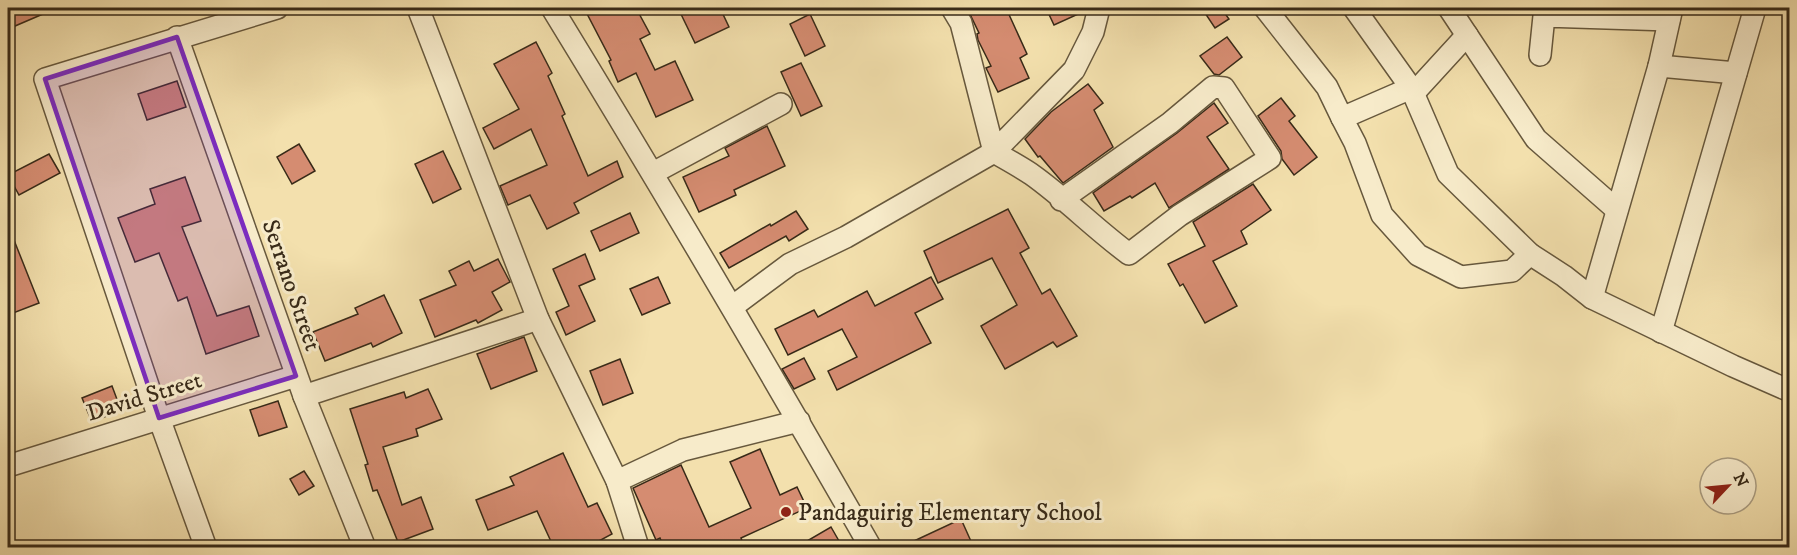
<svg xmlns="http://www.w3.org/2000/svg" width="1797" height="555" viewBox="0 0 1797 555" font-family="'IM FELL DW Pica',serif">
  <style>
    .building { fill: #d58c71; stroke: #382a18; stroke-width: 1.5 }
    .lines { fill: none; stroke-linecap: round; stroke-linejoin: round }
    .minor-casing { stroke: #67583d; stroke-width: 24 }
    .minor { stroke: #f7ebca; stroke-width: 21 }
    .marked { fill: #7b2cbf; fill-opacity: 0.2; stroke: #7b2cbf; stroke-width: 4.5; stroke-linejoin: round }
    .poi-dot { fill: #8f2418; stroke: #f7ebca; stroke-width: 2 }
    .labels { text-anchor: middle; stroke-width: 6; stroke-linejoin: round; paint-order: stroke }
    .street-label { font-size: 24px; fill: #382a18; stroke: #f7ebca }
    .poi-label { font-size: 24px; fill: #382a18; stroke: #f7ebca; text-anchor: start }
  </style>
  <rect width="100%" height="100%" fill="#f3e0ad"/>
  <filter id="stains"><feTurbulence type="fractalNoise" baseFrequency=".00333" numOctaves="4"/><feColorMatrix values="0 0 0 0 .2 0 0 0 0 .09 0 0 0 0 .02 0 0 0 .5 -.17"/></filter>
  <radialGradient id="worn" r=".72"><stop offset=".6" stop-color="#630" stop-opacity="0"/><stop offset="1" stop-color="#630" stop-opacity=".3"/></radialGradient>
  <g class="building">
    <path d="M8,8H57L8,29Z"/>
    <path d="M584,8H636L650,34L640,39L655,70L675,61L693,100L656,117L636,73L618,82L609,61L611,60Z"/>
    <path d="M678,8H720L729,27L695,43Z"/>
    <path d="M967,8H1006L1027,54L1020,58L1029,78L998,92L986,68L991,66L978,40L977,34L979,33Z"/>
    <path d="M1046,8H1086L1085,11L1054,25Z"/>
    <path d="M1213,8H1221L1229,19L1215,28L1205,13Z"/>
    <path d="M810,14L825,46L805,56L790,24Z"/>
    <path d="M1227,37L1242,57L1219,75L1214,74L1200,56Z"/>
    <path d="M536,42L552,73L548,76L565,114L562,116L588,176L617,161L623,177L574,203L579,213L547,229L530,195L508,205L500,186L547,165L531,129L494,149L483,128L519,109L494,64Z"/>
    <path d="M801,63L822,106L801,116L781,72Z"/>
    <path d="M177,81L186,107L147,120L138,94Z"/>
    <path d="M1088,84L1103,103L1094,110L1113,147L1063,183L1040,156L1038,157L1025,139L1051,112Z"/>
    <path d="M1281,98L1295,116L1289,121L1317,157L1294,175L1282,159L1281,151L1258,116Z"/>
    <path d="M1214,103L1228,123L1207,137L1229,169L1169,208L1155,183L1132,198L1130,196L1104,211L1093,193L1177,133Z"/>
    <path d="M767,126L785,166L734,190L736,195L699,212L683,177L729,156L725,148Z"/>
    <path d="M299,144L315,171L292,184L277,157Z"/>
    <path d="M443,151L461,189L433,203L415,164Z"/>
    <path d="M49,154L60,173L19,195L8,175Z"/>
    <path d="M185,177L201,221L182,227L217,316L249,306L259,336L206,354L187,297L178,301L159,253L135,262L118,218L155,204L150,189Z"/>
    <path d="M1253,184L1271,210L1241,231L1247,244L1213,261L1237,306L1205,323L1183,284L1180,286L1168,264L1205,246L1193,222Z"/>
    <path d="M1008,209L1029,248L1020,253L1042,294L1050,289L1077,336L1057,347L1053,342L1005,369L981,326L1017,305L992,258L938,283L924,251Z"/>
    <path d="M796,211L808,229L789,241L786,236L729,268L720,253L770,224L771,226Z"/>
    <path d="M630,213L639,233L600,251L591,231Z"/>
    <path d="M8,225L39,303L8,315Z"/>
    <path d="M585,254L595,279L579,286L595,321L566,335L556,312L569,306L553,269Z"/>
    <path d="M498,259L510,282L492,292L502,310L478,323L476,320L435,337L420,300L456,285L449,271L469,261L474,271Z"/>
    <path d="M658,277L670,303L642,315L630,289Z"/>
    <path d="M931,277L943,299L915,313L931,343L837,390L828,371L857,357L842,329L788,355L775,329L814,310L818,317L867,291L875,306Z"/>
    <path d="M384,295L402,333L373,347L371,343L325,361L313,332L358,314L355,308Z"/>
    <path d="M524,337L537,371L491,389L477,354Z"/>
    <path d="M804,358L815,379L794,389L782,369Z"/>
    <path d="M620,359L633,393L603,405L590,371Z"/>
    <path d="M112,386L121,410L92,422L82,398Z"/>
    <path d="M428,389L442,419L416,429L418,436L383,447L402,505L421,497L433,529L398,542L377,490L373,491L365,465L368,464L350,409L404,392L406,398Z"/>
    <path d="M278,401L287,427L259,436L250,410Z"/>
    <path d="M760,449L780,495L797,487L807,508L741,538L742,541L729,548H664L660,538L656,540L633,488L681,465L709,527L751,508L730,462Z"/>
    <path d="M563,453L588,507L597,503L612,534L586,548H554L537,511L488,530L476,500L514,485L510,477Z"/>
    <path d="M304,471L314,486L299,495L290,479Z"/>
    <path d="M961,519L974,548H899Z"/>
    <path d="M831,527L843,548H795Z"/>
  </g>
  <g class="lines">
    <g class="minor-casing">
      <g id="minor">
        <path d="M418,8L538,319L617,481L637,544"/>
        <path d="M552,8C661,186 767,366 871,548"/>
        <path d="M952,8L961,23L994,152L1074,70L1093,32L1099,8"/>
        <path d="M1265,8L1327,87L1342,118"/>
        <path d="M1354,8L1411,88L1448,174L1530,254L1564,276L1592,298L1733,366L1790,391"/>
        <path d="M1449,8L1536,139L1617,210"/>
        <path d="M177,37L304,396L365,548"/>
        <path d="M1540,55L1544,16L1669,20"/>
        <path d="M1659,66L1736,73"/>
        <path d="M1411,88L1342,118L1355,143L1382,215L1418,255L1461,277L1512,271L1530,254"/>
        <path d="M1413,94L1467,35"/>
        <path d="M653,173L781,104"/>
        <path d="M1592,298L1659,66L1672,8"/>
        <path d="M732,307L790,264L846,237L994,152C1006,159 1019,166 1031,174C1065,198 1095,229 1129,254L1180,215L1270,158L1224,88L1213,87L1170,123L1061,200"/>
        <path d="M1661,332L1755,8"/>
        <path d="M304,396L538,319"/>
        <path d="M8,466L296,376"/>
        <path d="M617,481L683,450L799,421"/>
        <path d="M206,548L159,418L45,79L277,8"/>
      </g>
    </g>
    <use href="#minor" class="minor"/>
  </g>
  <path class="marked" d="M177,37L296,376L159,418L45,79Z"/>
  <circle class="poi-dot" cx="786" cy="512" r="6"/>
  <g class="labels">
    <g class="street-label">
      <text transform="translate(292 285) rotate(71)" y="8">Serrano Street</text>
      <text transform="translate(144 396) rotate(-17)" y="8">David Street</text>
    </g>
    <g class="poi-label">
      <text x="798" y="520">Pandaguirig Elementary School</text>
    </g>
  </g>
  <rect width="1797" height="555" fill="none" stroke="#f3e0ad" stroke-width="30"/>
  <rect x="9" y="9" width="1779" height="537" fill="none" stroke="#382a18" stroke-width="3"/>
  <rect x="15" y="15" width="1767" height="525" fill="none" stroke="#382a18" stroke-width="1.5"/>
  <g transform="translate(1728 486) rotate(64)"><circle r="28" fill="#f7ebca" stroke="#ab9e83" stroke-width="1.5"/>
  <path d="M0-4.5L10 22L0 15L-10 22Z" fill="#8f2418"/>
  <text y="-9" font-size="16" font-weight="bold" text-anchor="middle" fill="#382a18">N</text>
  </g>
  <rect width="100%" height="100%" filter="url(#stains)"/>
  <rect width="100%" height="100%" fill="url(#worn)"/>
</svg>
